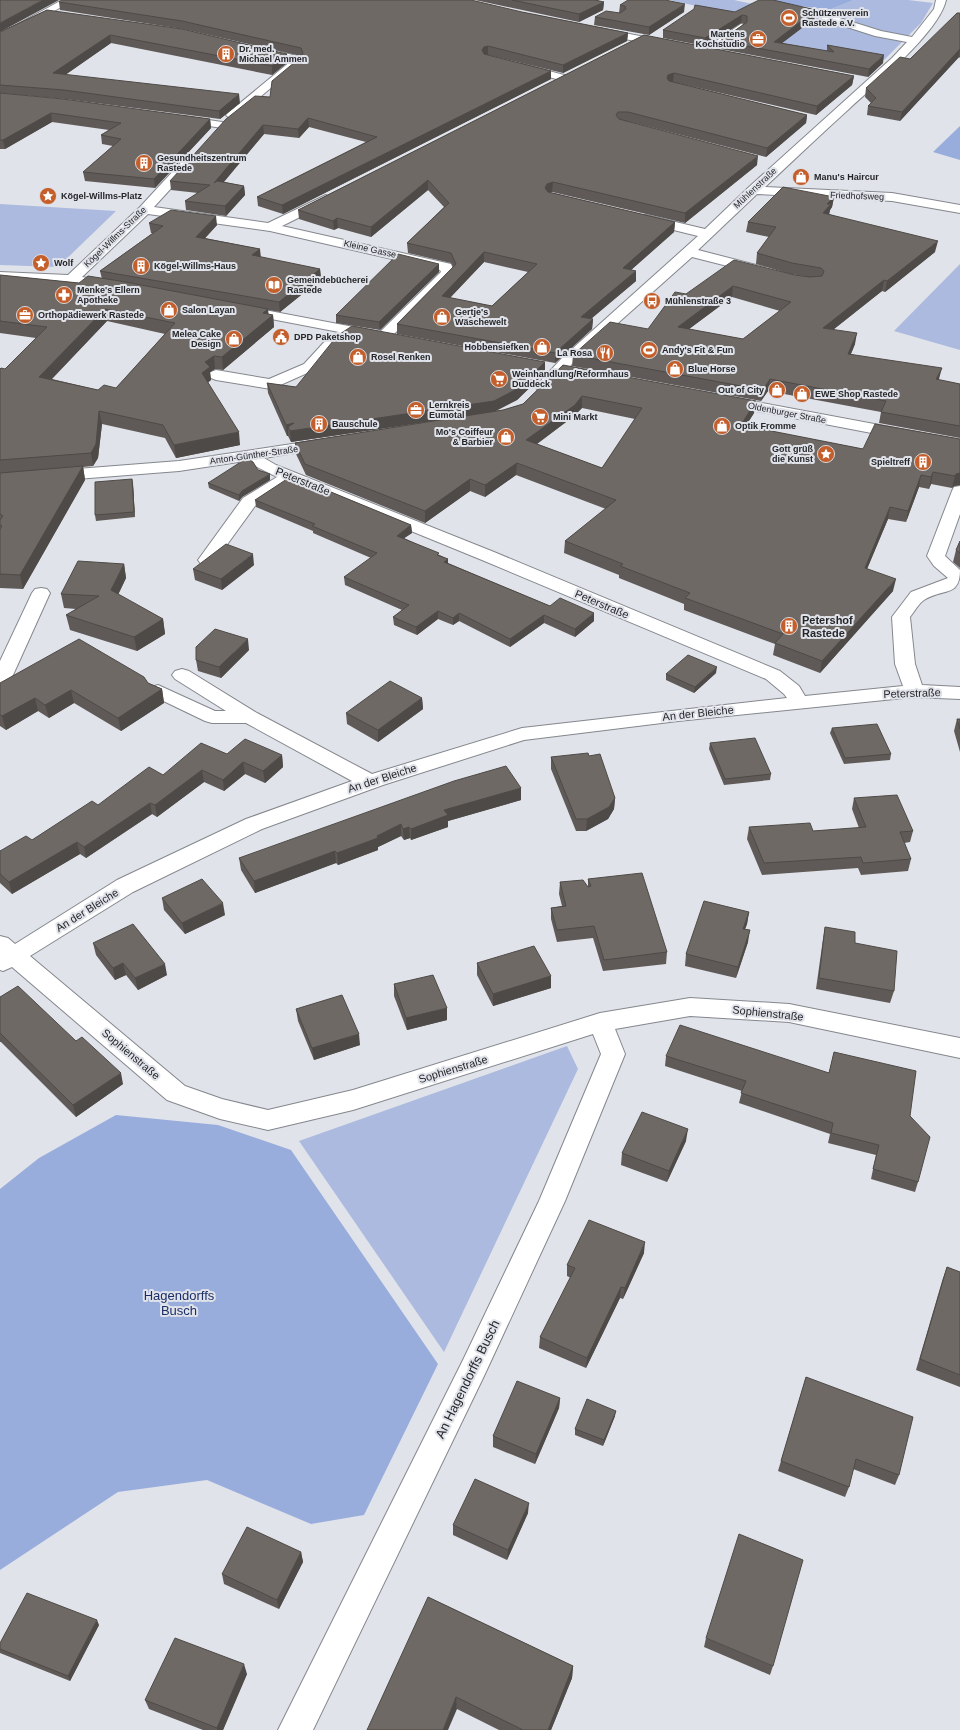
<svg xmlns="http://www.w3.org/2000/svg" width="960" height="1730" viewBox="0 0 960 1730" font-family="Helvetica,sans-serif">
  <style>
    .green { fill: #abbade }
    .forest { fill: #99addd }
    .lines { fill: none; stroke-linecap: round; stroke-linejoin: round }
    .minor-casing { stroke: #84878d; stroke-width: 2 }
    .minor { fill: #fff; fill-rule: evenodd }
    .wall { fill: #5f5a57; fill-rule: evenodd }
    .shaded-wall { fill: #4e4a47 }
    .building { fill: #6f6965; stroke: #4e4a47; fill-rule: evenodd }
    .labels { text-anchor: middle; stroke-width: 4; stroke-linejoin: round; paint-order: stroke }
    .far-poi-label { font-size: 9px; font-weight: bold; fill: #252629; stroke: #e0e3ea; text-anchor: start }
    .far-street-label { font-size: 9px; fill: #252629; stroke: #e0e3ea }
    .street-label { font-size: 11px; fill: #252629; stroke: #e0e3ea }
    .poi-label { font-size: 11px; font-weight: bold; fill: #252629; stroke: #e0e3ea; text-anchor: start }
    .near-park-label { font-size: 13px; fill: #1c2e67; stroke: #e0e3ea }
    .near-street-label { font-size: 13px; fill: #252629; stroke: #e0e3ea }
  </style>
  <rect width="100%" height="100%" fill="#e0e3ea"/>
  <g class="green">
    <path d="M669,0H734L762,6L760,20Z"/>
    <path d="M854,0H908L933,3L921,23L884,60L780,43L829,10Z"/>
    <path d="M0,204L116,211L58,267L0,265Z"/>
    <path d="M960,264V350L894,331Z"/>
    <path d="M567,1046L578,1069L444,1352L299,1141Z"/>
  </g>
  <g class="forest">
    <path d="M757,0H854L829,10Z"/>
    <path d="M960,126V160L933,152Z"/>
    <path d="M116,1115L218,1125L291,1150L438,1364L364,1515L311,1524L207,1480L118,1492L0,1570V1189L39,1158Z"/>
  </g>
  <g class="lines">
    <g class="minor-casing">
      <g id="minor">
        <path d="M62,0H74L0,41V34Z"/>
        <path d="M936,0H946C939,32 875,85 850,108C821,134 793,161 765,187L892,193L960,205V213L892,201L757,194L698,250L764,267L766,270L764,273L759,274L692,257L572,364L548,390H538L535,387L538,384L562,358L698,236L641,222L640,219L641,216L646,215L705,229L749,187L892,58L907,42L875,36L822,19L821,17L822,15H830L881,31L912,37L934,9Z"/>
        <path d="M741,24L745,25L746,27L745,29L711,54H703L702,52L703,50Z"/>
        <path d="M598,28L666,41L671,44L666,47L594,33L593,31L594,29Z"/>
        <path d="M258,46L300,57L302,62L236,117H228L226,115L228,113L291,61L254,51L253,49Z"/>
        <path d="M522,64L568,76L569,78L564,81L518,69L517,67L518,65Z"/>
        <path d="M182,116L222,122L228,125L222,128L178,121L176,119L178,117Z"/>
        <path d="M191,155L195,156L197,159L195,162L154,207L268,223L326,195L332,199L330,202L282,226L451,264L455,273L389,339L384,340L353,335L337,345L314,370L276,387L271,389L216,380L211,378L208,375L211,372L216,370L269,379L304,364L327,339L339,332L239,313L237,310L239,307L244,306L380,332L441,272L440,270L270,231L148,214L82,277L117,283L119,286L117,289L112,290L57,282L0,280V272L68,275L140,207L187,156Z"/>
        <path d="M725,396L960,440V450L720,404L717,401L720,398Z"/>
        <path d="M325,439L331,441L333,444L331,447L264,458L276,465L494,552L780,671L799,686L805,696L903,686L895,664L892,617L911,592L948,578L934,566L927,556L952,491L954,487L960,486V514L945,556L960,570C960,598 942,588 924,600C919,603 914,612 910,617L915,664L922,685L960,687V699L914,697L678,721L524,740L383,785L262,829L133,892L30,956L185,1086L222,1099L268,1110L353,1090L600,1013L690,998L789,1004L960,1038V1058L789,1022L690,1016L615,1029L625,1054L565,1201L484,1376L313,1730H278L464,1358L539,1201L601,1054L593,1034L353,1110L268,1130L220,1119L167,1100L12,967L3,971L0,970V936L8,938L15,944L117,880L246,819L352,781L246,723H212L205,721L151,695L148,691L151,687L158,685L215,711H226L175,679L172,675L175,671L182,669L189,671L257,713L372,774L522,728L787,698L784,694L766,679L482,560L291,482L255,506L213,564L207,565L201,564L198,560L243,498L277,477L245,461L179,471L0,485V475L179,461Z"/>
        <path d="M41,588L47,589L50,593L13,675L7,682L0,684V661L32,593L35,589Z"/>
      </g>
    </g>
    <use href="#minor" class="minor"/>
  </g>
  <g class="wall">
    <path d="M475,0H595L604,2L603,10L579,22Z"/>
    <path d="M59,2L522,12L628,33L627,41L563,73L488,55H487L551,71V79L283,214L258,206L257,197L366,142L309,127L299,138L264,134L224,182L244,186L245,195L226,216L186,210L185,201L198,193L171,190L170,181L270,97L301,56L183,29L60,10Z"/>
    <path d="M620,5L684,12L649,35L594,25L595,17L621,13H619Z"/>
    <path d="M47,10L287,54L288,62L272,75L111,43L65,75L240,103L220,119L65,99L0,93V32Z"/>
    <path d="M735,12L815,18L782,43L827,51V45L883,63L868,77L720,49V41L744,24L741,23L705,46L663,38V30Z"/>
    <path d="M960,13V58L959,57L900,121L867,115L868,106L871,103L865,97L866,88L910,59Z"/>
    <path d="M644,35L854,76L852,85L816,115L673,82L807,115L806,123L766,157L627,121L757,165L685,223L552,192H549L675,222L674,232L631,270L636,271V281L591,319H593L592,329L555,363L397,334V324L453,267L451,263L408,253L407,243L444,207L428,190L371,237L338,228L334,230L299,219L298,210ZM484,262L528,272L492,306L450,298Z"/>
    <path d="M0,93L210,119L211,128L155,188L85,181L83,172L113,146L102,144L101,135L109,130L52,122L5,149H0Z"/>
    <path d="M834,197L832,207L830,210L829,214L935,252L885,292L882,291L833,330L855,344L851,354L939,380L960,384V438L879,423L881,412L768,391L761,401L572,366L573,355L648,329L686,294L795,275L811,277L790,274L756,264L757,253L769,237L746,232L748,222ZM732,297L780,311L743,339L689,329Z"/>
    <path d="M149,223L217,225L205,238L260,249V257L320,269L321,279L280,312L268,310V314L273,315L274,327L223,370L215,369L210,372L211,380L208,382L240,445L176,458L165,438L102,424L98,458L93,466L83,467L85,480L23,589L0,588V369H5L36,338L0,333V275L79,283L102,279L100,271L153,233H151ZM107,321L165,334L116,388L98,390L52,379Z"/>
    <path d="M439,264V272L380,330L336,323V315Z"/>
    <path d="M563,365L754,413L746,426L863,449L960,439V485L954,486L952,488L931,484L929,489L919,487L906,522L888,519L867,569L893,591L820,673L773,655L775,644L684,610V604L619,578V575L564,553L565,541L606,509L516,475L485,497L470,491L425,523L306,475L296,454L295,443L454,418L291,442L288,436H287L268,393L267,383L296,387L545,373L517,400L494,411L503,410L523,404ZM582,408L635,419L602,468L537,444L574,416Z"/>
    <path d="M132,479L133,484L135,517L96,521L95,515Z"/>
    <path d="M270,480L242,497L239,501L209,488L208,483Z"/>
    <path d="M314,485L411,525L412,533L404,538L448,559V563L550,606L594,621L575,637L544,623L510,647L459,621L453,625L438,619L417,635L394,625L393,617L402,610L345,585L344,577L371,558L313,533V531L256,507L255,500L314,489Z"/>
    <path d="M960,541V568L953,562L956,550Z"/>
    <path d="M124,564L126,578L118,595L163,619L165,634L137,651L70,630L66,615L76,609L64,608L61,594Z"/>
    <path d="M254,565L222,590L195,580L193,569Z"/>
    <path d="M249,650L221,678L198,671L196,660Z"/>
    <path d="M716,673L694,693L666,680V674Z"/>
    <path d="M0,683H148L162,689L164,703L121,731L74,703L49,718L38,711L6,730L0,726Z"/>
    <path d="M422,698L423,709L378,742L347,724L346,713Z"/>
    <path d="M957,719H960V752L954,731Z"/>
    <path d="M832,728L891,754L890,760L844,764L830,733Z"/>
    <path d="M710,743L771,774L770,780L724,785L709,749Z"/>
    <path d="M227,754L282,755L283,767L265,783L245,774L224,791L204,782L157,817L152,814L86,858L80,854L12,894L0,883V851L32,840L98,805L163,775Z"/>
    <path d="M589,756L615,798L614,809L608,819L586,831H576L551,769V757Z"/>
    <path d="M521,788V800L448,821V827L411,840L410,838L404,840L401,836L378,847V850L338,865L336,863L255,893L241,870L239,858Z"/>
    <path d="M854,798L913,831L910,842L904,843L911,859L908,871L861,875L858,868L762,875L747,839L749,827L813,831L859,828L852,809Z"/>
    <path d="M588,879L667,952L666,964L603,971L593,938L557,942L551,919V908L562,906L559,894L560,882L588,887Z"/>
    <path d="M162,898L225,915L185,934L164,910Z"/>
    <path d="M749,912L747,924L745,929L748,942L736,978L685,966L686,954Z"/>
    <path d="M825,927L855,943L894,991L890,1003L816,989L823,939Z"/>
    <path d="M93,943L167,975L138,990L126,975L115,980L96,955Z"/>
    <path d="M477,963L551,976V988L493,1006L477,975Z"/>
    <path d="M394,984L447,1020L407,1030L394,996Z"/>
    <path d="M0,997L76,1041L123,1084L76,1117L1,1042H0Z"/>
    <path d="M296,1009L360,1045L314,1060L298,1021Z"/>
    <path d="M834,1052L910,1116L918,1182L915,1192L871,1179L876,1155L828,1143L830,1134L739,1103L742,1091L665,1066L666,1056L829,1073Z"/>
    <path d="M686,1141L667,1182L621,1165L622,1153Z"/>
    <path d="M644,1253L623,1299L620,1298L586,1368L539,1348L540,1337L571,1278L567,1276V1265Z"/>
    <path d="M947,1267L960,1272V1387L916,1370L943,1278Z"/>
    <path d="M806,1377L899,1475L895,1485L853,1469L849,1487L845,1497L778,1471Z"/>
    <path d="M560,1398L559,1408L535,1464L493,1447V1436Z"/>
    <path d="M615,1416L603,1446L575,1435V1429Z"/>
    <path d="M528,1513L507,1560L453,1535V1525Z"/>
    <path d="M301,1552L303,1562L279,1609L224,1584L222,1574Z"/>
    <path d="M428,1597L573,1666L572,1678L551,1730H499L457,1709Z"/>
    <path d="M99,1625L70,1681L0,1653V1643Z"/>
    <path d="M706,1638L773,1666L770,1675L704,1647Z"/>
    <path d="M247,1674L223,1730H203L149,1709L145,1700Z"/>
  </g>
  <g class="shaded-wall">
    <path d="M43,0H59L0,32V23Z"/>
    <path d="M604,2L603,10L579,22V14Z"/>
    <path d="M685,4L684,12L649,35V27Z"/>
    <path d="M816,10L815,18L773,50L774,42Z"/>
    <path d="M742,15L741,23L705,46V38Z"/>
    <path d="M628,33L627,41L563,73V65Z"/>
    <path d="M110,35L111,43L55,82L53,73Z"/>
    <path d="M488,46V55L484,56L482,50L484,47Z"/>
    <path d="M960,49L959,57L900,121L902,112Z"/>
    <path d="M287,54L288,62L272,75V66Z"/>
    <path d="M884,55L883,63L868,77L869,69Z"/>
    <path d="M551,71V79L283,214L282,205Z"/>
    <path d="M674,73L673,82L668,83L667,78L668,75Z"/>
    <path d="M854,76L852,85L816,115L817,106Z"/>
    <path d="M239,94L240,103L220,119L219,111Z"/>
    <path d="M51,113L52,122L5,149L3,140Z"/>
    <path d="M807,115L806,123L766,157L767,148Z"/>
    <path d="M308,118L309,127L299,138L298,129Z"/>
    <path d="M210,119L211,128L155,188L154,179Z"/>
    <path d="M263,125L264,134L215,192L214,183Z"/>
    <path d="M758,156L757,165L685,223V213Z"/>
    <path d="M428,180V190L371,237V227Z"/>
    <path d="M553,182L552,192L547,193L545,188L547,184Z"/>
    <path d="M244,186L245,195L226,216L225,206Z"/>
    <path d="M834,197L832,207L830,210L829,215L823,213L827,204Z"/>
    <path d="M216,216L217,225L198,246L196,237Z"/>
    <path d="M337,218L338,228L334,230L333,221Z"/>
    <path d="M675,222L674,232L622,278L623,268Z"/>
    <path d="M938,241L935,252L885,292L887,281Z"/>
    <path d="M260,249L261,258L252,255Z"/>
    <path d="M484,252V262L442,306V296Z"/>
    <path d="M439,264V272L380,330L379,322Z"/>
    <path d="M320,269L321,279L280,312L279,302Z"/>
    <path d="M636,271V281L581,327V317Z"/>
    <path d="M884,280L882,291L821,339L823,328Z"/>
    <path d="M733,286L732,297L677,338L678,327Z"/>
    <path d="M105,309L107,321L42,389L39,377Z"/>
    <path d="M268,309L269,318L273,315L274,327L223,370L222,357L263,313Z"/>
    <path d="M593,319L592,329L555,363V353Z"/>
    <path d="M857,333L855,344L846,365L848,354Z"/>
    <path d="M214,356L215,369L210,372L211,380L204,386L202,373L205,362Z"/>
    <path d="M545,362V373L517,400L494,412L291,442L290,431L288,427V436H287L286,425Z"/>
    <path d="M942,368L939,379L934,391L936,379Z"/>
    <path d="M770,379L768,391L761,401L763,390Z"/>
    <path d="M582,396V408L574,416L526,452V440Z"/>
    <path d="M756,401L754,413L739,436L741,425Z"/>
    <path d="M99,411L102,424L98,458L93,466L91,453Z"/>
    <path d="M239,432L240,445L176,458L174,445Z"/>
    <path d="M517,463L516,475L485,497V485Z"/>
    <path d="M83,466L85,480L23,589L20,575Z"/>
    <path d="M933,472L931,484L929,489L931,477Z"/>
    <path d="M960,473V485L954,486L952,488L955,476L956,474Z"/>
    <path d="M270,474V480L242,497L239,501V495L242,491Z"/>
    <path d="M921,475L919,487L906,522L908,511Z"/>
    <path d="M132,479L133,484L135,517L134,512Z"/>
    <path d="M470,479V491L425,523V511Z"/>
    <path d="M890,507L888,519L862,581L865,568Z"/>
    <path d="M411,525L412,533L397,543V536Z"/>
    <path d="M253,554L254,565L222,590L221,579Z"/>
    <path d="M448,559V567L444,562Z"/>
    <path d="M124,564L126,578L113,605L111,590Z"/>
    <path d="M896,579L893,591L820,673L822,661Z"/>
    <path d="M438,611V619L417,635L416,627Z"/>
    <path d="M459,613V621L453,625V618Z"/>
    <path d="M594,613V621L575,637V629Z"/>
    <path d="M544,615V623L510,647V639Z"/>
    <path d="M163,619L165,634L137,651L134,637Z"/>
    <path d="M248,639L249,650L221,678L219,667Z"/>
    <path d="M717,667L716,673L694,693L695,687Z"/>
    <path d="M162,689L164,703L121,731L118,718Z"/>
    <path d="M71,690L74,703L49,718L45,705Z"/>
    <path d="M35,698L38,711L6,730L2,716Z"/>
    <path d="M422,698L423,709L378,742V730Z"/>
    <path d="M282,755L283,767L265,783L263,771Z"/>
    <path d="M243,762L245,774L224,791L223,780Z"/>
    <path d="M202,770L204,782L157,817L155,805Z"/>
    <path d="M521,788V800L448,821V827L411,840V829L444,810Z"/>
    <path d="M615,798L614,809L608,819L586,831L587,819Z"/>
    <path d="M150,803L152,814L86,858L84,847Z"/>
    <path d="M401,824V836L378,847V850L338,865L337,853Z"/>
    <path d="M409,827L410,838L404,840L403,829Z"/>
    <path d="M77,842L80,854L12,894L9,882Z"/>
    <path d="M335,851L336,863L255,893L254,881Z"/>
    <path d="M223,903L225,915L185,934L182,923Z"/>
    <path d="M749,912L747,924L741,940L743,929Z"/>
    <path d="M750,930L748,942L736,978L738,967Z"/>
    <path d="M123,963L126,975L115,980L113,968Z"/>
    <path d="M165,964L167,975L138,990L135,978Z"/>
    <path d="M551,976V988L493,1006V994Z"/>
    <path d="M447,1008V1020L407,1030L406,1018Z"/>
    <path d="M359,1034L360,1045L314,1060L312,1048Z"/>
    <path d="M121,1073L123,1084L76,1117L73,1105Z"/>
    <path d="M688,1129L686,1141L667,1182L669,1171Z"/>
    <path d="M645,1242L644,1253L623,1299L625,1288Z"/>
    <path d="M621,1287L620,1298L586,1368L587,1358Z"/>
    <path d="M560,1398L559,1408L535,1464L536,1454Z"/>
    <path d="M616,1411L615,1416L603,1446L604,1440Z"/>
    <path d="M529,1503L528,1513L507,1560L508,1550Z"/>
    <path d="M301,1552L303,1562L279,1609L277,1600Z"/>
    <path d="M97,1620L99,1625L70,1681L68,1676Z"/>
    <path d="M244,1664L247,1674L223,1730H217V1728Z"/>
    <path d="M573,1666L572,1678L551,1730H548Z"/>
    <path d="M456,1697L457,1709L448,1730H443Z"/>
  </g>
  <g class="building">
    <path d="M0,0H43L0,23Z"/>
    <path d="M62,0H471L522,12L628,33L563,65L488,46L484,47L482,50L484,54L551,71L282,205L257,197L377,137L308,118L298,129L263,125L214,183L217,181L244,186L225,206L185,201L210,185L170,181L226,119L255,96L270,97L272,81L301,57L303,53L301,48L182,21L59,2Z"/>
    <path d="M512,0H595L604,2L579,14Z"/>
    <path d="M628,0H665L685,4L649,27L595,17L606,11L620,13L626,9L625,6L620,5Z"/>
    <path d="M759,0H773L816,10L774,42L834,52L827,45L884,55L869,69L720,41L747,22V16L742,15L705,38L663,30L694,9L695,5L735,12Z"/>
    <path d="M47,10L182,29L287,54L272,66L110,35L53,73L239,94L219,111L64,90L0,85V32Z"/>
    <path d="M957,13H960V49L902,112L868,106L876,98L866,88L900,57L910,59Z"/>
    <path d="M644,35L854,76L817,106L674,73L668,75L667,78L669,81L807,115L767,148L628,112H618L616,115L619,119L758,156L685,213L553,182L547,184L545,188L548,192L675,222L623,268L636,271L581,317L593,319L555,353L397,324L456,264L451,253L407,243L449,203L428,180L371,227L337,218L333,221L298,210ZM484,252L537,264L492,306L442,296Z"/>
    <path d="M0,93L63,99L210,119L154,179L83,172L121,139L101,135L121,123L51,113L3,140H0Z"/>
    <path d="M783,187L834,197L827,204H831L823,213L938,241L887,281L884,280L823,328L857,333L848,354L942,368L936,379L960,384V426L881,412L886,401L770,379L763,390L573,355L610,322L648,329L675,292L686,294L734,260L795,275L810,277L822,276L824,271L821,268L792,263L757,253L776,227L748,222ZM733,286L791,302L743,339L678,327Z"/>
    <path d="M171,210L216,216L196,237L260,249L252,255L320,269L279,302L100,271L163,226L149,223Z"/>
    <path d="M398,254L439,264L379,322L336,315Z"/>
    <path d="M0,275L79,283L88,276L120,281L268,309L263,313L273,315L222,357L214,356L205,362L210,367L202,373L239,432L174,445L163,425L99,411L96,444L91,453L0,460V369L1,368L5,369L47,327L0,321ZM105,309L175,323L116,388L104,385L98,390L39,377Z"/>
    <path d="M352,326L545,362L517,389L494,401L290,431L288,427L294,423L286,425L267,383L296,387L337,336Z"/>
    <path d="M563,365L756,401L741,425L863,449L875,424L960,439V473L956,474L955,476L933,472L931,477L921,475L908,511L890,507L865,568L896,579L822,661L775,643L783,634L685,598L690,593L620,566L623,564L565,541L616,500L517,463L485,485L470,479L425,511L305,464L295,443L503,410L523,404ZM582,396L642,408L602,468L526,440L575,405Z"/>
    <path d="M247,458L253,462L258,470L270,474L242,491L239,495L208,483Z"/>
    <path d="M83,466L20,575L0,574V529L2,526L0,525V520L3,516L0,514V473Z"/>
    <path d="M132,479L134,512L95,515V482Z"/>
    <path d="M287,479L316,490L314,485L411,525L397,536L439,553L437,555L448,559L444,562L550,606L560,598L594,613L575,629L544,615L510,639L459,613L453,618L438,611L416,627L393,617L409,605L344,577L377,553L312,526L315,524L255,500Z"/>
    <path d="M960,541V553L956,550Z"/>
    <path d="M226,544L253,554L221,579L193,569Z"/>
    <path d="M78,561L124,564L111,590L163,619L134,637L66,615L99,596L61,594Z"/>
    <path d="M215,629L248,639L219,667L196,660V647Z"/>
    <path d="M79,639L144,677L148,683L162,689L118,718L71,690L45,705L35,698L2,716L0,715V683Z"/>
    <path d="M688,655L717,667L695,687L666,674Z"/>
    <path d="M390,681L422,698L378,730L346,713Z"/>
    <path d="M957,719H960V729Z"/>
    <path d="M877,724L891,754L845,758L832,728Z"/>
    <path d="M755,738L771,774L725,779L710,743Z"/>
    <path d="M245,739L282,755L263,771L243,762L223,780L202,770L155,805L150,803L84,847L77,842L9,882L0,874V851L26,836L32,840L92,801L98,805L149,767L163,775L201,743L227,754Z"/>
    <path d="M588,753L589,756L600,754L615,798L609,807L587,819H576L551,757Z"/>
    <path d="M506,766L521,788L444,810L448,815L411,829L409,827L403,829L401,824L377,836L378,838L337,853L335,851L254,881L239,858L454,781Z"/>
    <path d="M897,795L913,831L900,832L911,859L863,863L861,857L764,863L749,827L810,823L813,831L866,827L854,798Z"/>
    <path d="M642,873L667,952L604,960L594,926L557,930L551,908L566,906L560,882L583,880L588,887L591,886L588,879Z"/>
    <path d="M202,879L223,903L182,923L162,898Z"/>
    <path d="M704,901L749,912L743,929L750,930L738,967L686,954Z"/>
    <path d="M133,924L165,964L135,978L123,963L113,968L93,943Z"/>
    <path d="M825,927L855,932V943L897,951L894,991L819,978Z"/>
    <path d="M534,946L551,976L493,994L477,963Z"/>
    <path d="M433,975L447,1008L406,1018L394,984Z"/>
    <path d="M18,986L76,1041L82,1037L121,1073L73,1105L0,1033V997Z"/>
    <path d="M342,995L359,1034L312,1048L296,1009Z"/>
    <path d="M680,1025L829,1073L834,1052L916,1071L910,1116L930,1137L918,1182L873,1169L879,1145L831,1133L833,1123L741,1093L746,1081L666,1056Z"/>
    <path d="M642,1112L688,1129L669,1171L622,1153Z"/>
    <path d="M589,1220L645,1242L625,1288L621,1287L587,1358L540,1337L575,1268L567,1265Z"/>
    <path d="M947,1267L960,1272V1375L920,1359Z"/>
    <path d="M806,1377L913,1417L899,1475L856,1459L849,1487L781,1461Z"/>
    <path d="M517,1381L560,1398L536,1454L493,1436Z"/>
    <path d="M587,1399L616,1411L604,1440L575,1429Z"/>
    <path d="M475,1479L529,1503L508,1550L453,1525Z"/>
    <path d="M247,1527L301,1552L277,1600L222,1574Z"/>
    <path d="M739,1534L803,1560L773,1666L706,1638Z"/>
    <path d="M27,1593L97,1620L68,1676L0,1649V1643Z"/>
    <path d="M428,1597L573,1666L548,1730H523L456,1697L443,1730H367Z"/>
    <path d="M175,1638L244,1664L217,1728L145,1700Z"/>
  </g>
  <defs>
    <g id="stadium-disc" transform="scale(0.9)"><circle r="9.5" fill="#c45f2b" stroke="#e0e3ea"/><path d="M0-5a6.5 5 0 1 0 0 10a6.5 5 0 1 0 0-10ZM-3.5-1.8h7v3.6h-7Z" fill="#fff"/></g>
    <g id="office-disc" transform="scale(0.9)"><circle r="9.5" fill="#c45f2b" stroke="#e0e3ea"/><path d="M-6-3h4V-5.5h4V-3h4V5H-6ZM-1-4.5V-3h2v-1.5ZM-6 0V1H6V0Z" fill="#fff"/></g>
    <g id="building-disc" transform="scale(0.9)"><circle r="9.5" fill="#c45f2b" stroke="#e0e3ea"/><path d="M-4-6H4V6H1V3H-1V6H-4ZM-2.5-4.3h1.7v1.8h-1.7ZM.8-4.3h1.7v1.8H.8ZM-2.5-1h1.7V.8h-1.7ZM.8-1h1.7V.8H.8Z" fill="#fff"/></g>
    <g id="shop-disc" transform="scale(0.9)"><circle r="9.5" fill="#c45f2b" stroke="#e0e3ea"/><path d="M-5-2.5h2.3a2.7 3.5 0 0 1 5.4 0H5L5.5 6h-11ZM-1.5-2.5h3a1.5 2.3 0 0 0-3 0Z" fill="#fff"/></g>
    <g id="sight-disc" transform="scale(0.9)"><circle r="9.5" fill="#c45f2b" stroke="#e0e3ea"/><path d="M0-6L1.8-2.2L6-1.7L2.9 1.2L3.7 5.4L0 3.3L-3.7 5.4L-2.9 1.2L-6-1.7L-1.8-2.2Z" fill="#fff"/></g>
    <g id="library-disc" transform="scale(0.9)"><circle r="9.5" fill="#c45f2b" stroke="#e0e3ea"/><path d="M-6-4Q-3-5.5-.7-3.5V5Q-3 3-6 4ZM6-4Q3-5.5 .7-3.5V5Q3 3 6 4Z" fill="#fff"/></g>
    <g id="pharmacy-disc" transform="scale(0.9)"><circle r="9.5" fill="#c45f2b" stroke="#e0e3ea"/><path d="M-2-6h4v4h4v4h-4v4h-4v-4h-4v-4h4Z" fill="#fff"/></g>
    <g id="bus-disc" transform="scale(0.9)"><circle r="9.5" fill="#c45f2b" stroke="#e0e3ea"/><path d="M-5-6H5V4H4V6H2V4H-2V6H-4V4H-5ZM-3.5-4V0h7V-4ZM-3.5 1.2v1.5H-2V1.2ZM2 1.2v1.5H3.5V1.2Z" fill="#fff"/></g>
    <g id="civic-disc" transform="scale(0.9)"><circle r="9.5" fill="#c45f2b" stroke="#e0e3ea"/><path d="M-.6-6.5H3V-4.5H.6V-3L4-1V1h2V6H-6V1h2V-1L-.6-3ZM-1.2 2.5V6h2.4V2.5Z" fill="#fff"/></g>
    <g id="restaurant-disc" transform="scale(0.9)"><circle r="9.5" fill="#c45f2b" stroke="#e0e3ea"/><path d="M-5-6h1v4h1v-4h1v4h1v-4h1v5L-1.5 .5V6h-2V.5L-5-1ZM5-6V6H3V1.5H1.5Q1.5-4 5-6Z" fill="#fff"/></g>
    <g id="supermarket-disc" transform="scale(0.9)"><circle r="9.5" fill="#c45f2b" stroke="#e0e3ea"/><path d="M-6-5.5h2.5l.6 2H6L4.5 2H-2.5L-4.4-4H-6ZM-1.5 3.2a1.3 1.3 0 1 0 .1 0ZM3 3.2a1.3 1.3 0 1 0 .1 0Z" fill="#fff"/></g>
  </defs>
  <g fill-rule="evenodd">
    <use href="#stadium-disc" x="789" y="18"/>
    <use href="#office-disc" x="758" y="39"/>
    <use href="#building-disc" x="226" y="54"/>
    <use href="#building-disc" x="144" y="163"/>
    <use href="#shop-disc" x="801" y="177"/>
    <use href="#sight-disc" x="48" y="196"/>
    <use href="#sight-disc" x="41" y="263"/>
    <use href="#building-disc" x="141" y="266"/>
    <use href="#library-disc" x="274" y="285"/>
    <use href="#pharmacy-disc" x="64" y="295"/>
    <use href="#bus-disc" x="652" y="301"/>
    <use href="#shop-disc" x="169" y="310"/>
    <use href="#office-disc" x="25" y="315"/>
    <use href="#shop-disc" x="442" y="317"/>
    <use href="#civic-disc" x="281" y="337"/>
    <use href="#shop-disc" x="234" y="339"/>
    <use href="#shop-disc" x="542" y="347"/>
    <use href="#stadium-disc" x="649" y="350"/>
    <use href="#restaurant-disc" x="605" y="353"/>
    <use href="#shop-disc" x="358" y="357"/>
    <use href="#shop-disc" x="675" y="369"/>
    <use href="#supermarket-disc" x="499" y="379"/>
    <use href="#shop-disc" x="777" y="390"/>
    <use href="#shop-disc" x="802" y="394"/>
    <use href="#office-disc" x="416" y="410"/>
    <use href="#supermarket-disc" x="540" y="417"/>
    <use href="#building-disc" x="319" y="424"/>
    <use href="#shop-disc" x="722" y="426"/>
    <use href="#shop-disc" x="506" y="437"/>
    <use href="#sight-disc" x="826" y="454"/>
    <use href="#building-disc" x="923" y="462"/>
    <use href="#building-disc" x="789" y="626"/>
  </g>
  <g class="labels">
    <g class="far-poi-label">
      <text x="802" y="16">Schützenverein<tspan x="802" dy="10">Rastede e.V.</tspan></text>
      <text x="745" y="37" text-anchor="end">Martens<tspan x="745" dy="10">Kochstudio</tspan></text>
      <text x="239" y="52">Dr. med.<tspan x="239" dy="10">Michael Ammen</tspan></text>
      <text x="157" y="161">Gesundheitszentrum<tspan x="157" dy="10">Rastede</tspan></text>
      <text x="814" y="180">Manu's Haircur</text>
      <text x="61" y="199">Kögel-Willms-Platz</text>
      <text x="54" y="266">Wolf</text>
      <text x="154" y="269">Kögel-Willms-Haus</text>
      <text x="287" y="283">Gemeindebücherei<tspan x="287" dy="10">Rastede</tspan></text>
      <text x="77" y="293">Menke's Ellern<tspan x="77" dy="10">Apotheke</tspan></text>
      <text x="665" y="304">Mühlenstraße 3</text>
      <text x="182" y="313">Salon Layan</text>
      <text x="455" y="315">Gertje's<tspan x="455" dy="10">Wäschewelt</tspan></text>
      <text x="38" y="318">Orthopädiewerk Rastede</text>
      <text x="221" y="337" text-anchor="end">Melea Cake<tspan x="221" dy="10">Design</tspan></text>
      <text x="294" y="340">DPD Paketshop</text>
      <text x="529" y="350" text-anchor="end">Hobbensiefken</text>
      <text x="662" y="353">Andy's Fit &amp; Fun</text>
      <text x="592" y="356" text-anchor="end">La Rosa</text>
      <text x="371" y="360">Rosel Renken</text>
      <text x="688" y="372">Blue Horse</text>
      <text x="512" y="377">Weinhandlung/Reformhaus<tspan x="512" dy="10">Duddeck</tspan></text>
      <text x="764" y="393" text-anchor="end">Out of City</text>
      <text x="815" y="397">EWE Shop Rastede</text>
      <text x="429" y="408">Lernkreis<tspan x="429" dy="10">Eumotal</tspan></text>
      <text x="553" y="420">Mini Markt</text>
      <text x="332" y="427">Bauschule</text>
      <text x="735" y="429">Optik Fromme</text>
      <text x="493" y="435" text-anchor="end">Mo's Coiffeur<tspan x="493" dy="10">&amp; Barbier</tspan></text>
      <text x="813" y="452" text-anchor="end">Gott grüß<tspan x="813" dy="10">die Kunst</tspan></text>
      <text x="910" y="465" text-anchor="end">Spieltreff</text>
    </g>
    <g class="far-street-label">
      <text transform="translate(755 188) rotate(-43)" y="3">Mühlenstraße</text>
      <text transform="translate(857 196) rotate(2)" y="3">Friedhofsweg</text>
      <text transform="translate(115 237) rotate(-44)" y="3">Kögel-Willms-Straße</text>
      <text transform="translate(370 249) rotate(13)" y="3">Kleine Gasse</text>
      <text transform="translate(787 413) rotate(11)" y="3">Oldenburger Straße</text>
      <text transform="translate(254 455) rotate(-8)" y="3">Anton-Günther-Straße</text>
    </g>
    <g class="street-label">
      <text transform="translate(303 481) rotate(22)" y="4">Peterstraße</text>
      <text transform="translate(602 604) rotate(23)" y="4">Peterstraße</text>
      <text transform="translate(912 693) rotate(-2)" y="4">Peterstraße</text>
      <text transform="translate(698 713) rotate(-6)" y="4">An der Bleiche</text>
      <text transform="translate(382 778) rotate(-18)" y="4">An der Bleiche</text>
      <text transform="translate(87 910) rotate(-32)" y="4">An der Bleiche</text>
      <text transform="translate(768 1013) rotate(6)" y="4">Sophienstraße</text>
      <text transform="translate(131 1054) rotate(40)" y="4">Sophienstraße</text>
      <text transform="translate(453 1069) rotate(-17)" y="4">Sophienstraße</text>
    </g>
    <g class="poi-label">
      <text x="802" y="624">Petershof<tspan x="802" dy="13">Rastede</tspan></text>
    </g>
    <g class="near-park-label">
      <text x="179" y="1300">Hagendorffs<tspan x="179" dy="15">Busch</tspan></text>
    </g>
    <g class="near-street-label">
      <text transform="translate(467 1379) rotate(-64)" y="5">An Hagendorffs Busch</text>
    </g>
  </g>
</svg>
